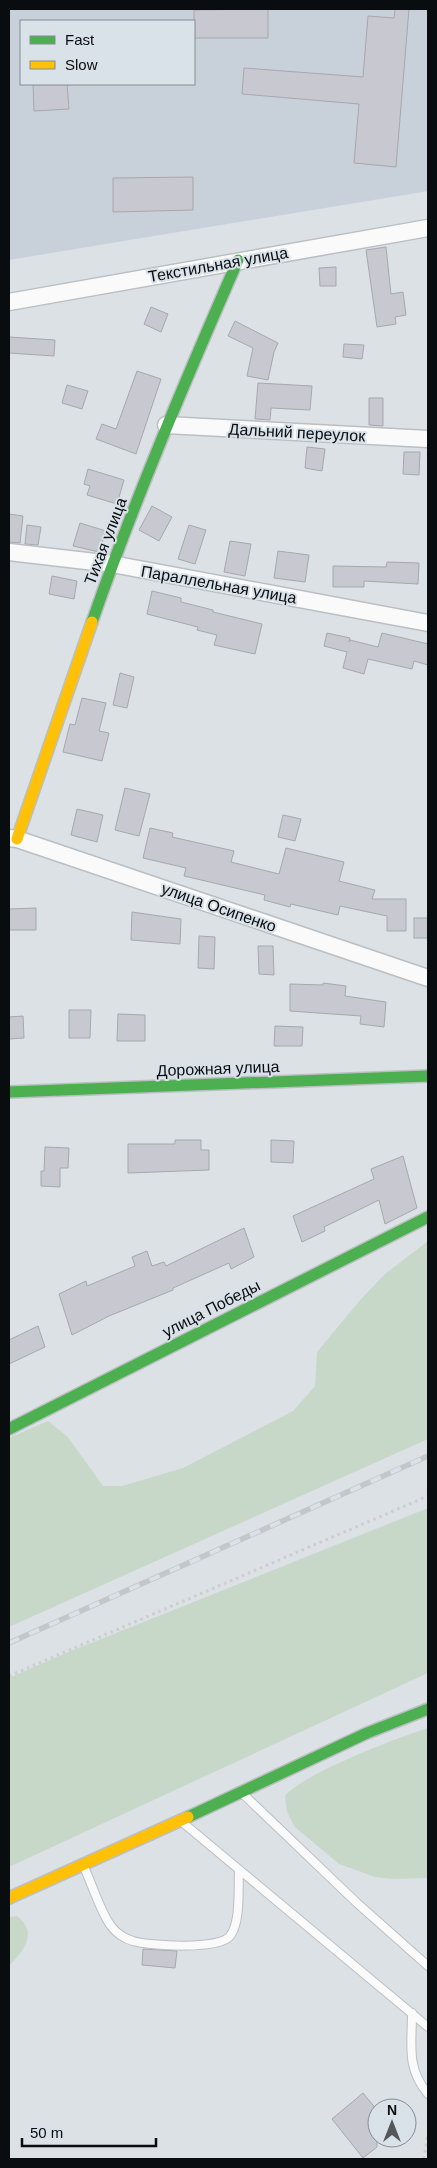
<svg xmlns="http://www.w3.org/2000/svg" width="437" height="2168" viewBox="0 0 437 2168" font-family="Helvetica,sans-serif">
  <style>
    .built { fill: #c8d1da; fill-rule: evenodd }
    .green { fill: #c7d8c9 }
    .building { fill: #c8c8d1; stroke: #a6a8ac }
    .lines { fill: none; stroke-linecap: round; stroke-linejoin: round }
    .lane-casing { stroke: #bbbfc2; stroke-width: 10 }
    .street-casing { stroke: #bbbfc2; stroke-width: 19 }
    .fast-casing { stroke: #bbbfc2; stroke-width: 14 }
    .slow-casing { stroke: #bbbfc2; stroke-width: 14 }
    .path { stroke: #cbcdce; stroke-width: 3; stroke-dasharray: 2.5 4; stroke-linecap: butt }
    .lane { stroke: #fafafb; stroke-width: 8 }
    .street { stroke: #fafafb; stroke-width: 16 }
    .fast { stroke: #4caf50; stroke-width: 11 }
    .slow { stroke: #ffc107; stroke-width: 11 }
    .rail-casing { stroke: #c4c6c7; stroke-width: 5.5 }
    .rail { stroke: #d9e1e9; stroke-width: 4; stroke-dasharray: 11; stroke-linecap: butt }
    .labels { text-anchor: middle; stroke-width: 4; stroke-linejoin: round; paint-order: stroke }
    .street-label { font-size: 16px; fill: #0a0d0f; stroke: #d9e1e9 }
  </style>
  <rect width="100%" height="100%" fill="#dce1e6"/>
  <path class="built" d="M9,9H428V191L9,260ZM21,21H194V84H21Z"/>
  <g class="green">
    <path d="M428,1241V1439L9,1627V1438L48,1421L68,1437L103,1486H122L183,1468L293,1411L315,1386L317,1352L361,1299L385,1274Z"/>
    <path d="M428,1508V1673L9,1867V1678L66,1653Z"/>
    <path d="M428,1728V1878L393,1879L375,1877L339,1864L295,1827L287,1812L285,1796C302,1774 399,1737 428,1728Z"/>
    <path d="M17,1916C39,1933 23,1951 9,1966V1917Z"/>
  </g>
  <g class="building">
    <path d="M268,9V38H194V10Z"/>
    <path d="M395,9H409L396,167L354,163L359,104L242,94L244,68L363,77L368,16L394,18Z"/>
    <path d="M33,84H67L69,109L34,111Z"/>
    <path d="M193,177V210L113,212V178Z"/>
    <path d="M386,247L391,294L403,292L406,315L395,317L396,324L377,327L366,250Z"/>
    <path d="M336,267V286H320L319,268Z"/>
    <path d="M151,307L168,314L161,332L144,324Z"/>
    <path d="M235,321L278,343L274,352L268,380L247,376L253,348L228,336Z"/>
    <path d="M9,337L55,340L54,356L9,353Z"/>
    <path d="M344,344L364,345L362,359L343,357Z"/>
    <path d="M137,371L161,379L136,454L96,439L102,424L116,429Z"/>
    <path d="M258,383L312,386L310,410L271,408L270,420L255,419Z"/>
    <path d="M67,385L88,391L82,409L62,403Z"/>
    <path d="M369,398H383V426L369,425Z"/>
    <path d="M307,447L325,449L322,471L305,468Z"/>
    <path d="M404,452H420L419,475L403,474Z"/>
    <path d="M88,469L124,480L117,504L87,495L90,486L84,484Z"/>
    <path d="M152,506L172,517L159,541L139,530Z"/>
    <path d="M9,514L23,516L20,543L9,542Z"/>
    <path d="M80,523L106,531L99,552L73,546Z"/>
    <path d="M27,525L41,527L38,545L25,544Z"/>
    <path d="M189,525L206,530L195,564L178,559Z"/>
    <path d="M230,541L251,544L245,576L224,572Z"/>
    <path d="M278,551L309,555L305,582L274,578Z"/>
    <path d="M387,562L419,563L418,584L364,581V587H333V566L386,567Z"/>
    <path d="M52,576L77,581L74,599L49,594Z"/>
    <path d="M152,591L181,598V602L213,610V612L262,624L255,654L214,645L217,635L197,630L198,627L147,614Z"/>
    <path d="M327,633L350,638L349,642L350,640L378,647L382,633L428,644V665L414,661L412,669L368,659L364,674L343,668L347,652L324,646Z"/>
    <path d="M120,673L134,677L127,708L113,705Z"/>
    <path d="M82,698L106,703L99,731L109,733L102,761L63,752L70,724L75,725Z"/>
    <path d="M125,788L150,794L139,836L115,830Z"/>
    <path d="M77,809L103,815L97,842L71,835Z"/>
    <path d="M283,815L301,819L295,841L278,837Z"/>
    <path d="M150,828L173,833L172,837L234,851L231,862L279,874L286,848L344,862L339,881L375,890L372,899H406V931H387V916L340,906L338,915L291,904L290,907L264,900L265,895L184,876L186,868L143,858Z"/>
    <path d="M36,908V930H9V909Z"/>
    <path d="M132,912L181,919L180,944L131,940Z"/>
    <rect x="414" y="918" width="14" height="20"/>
    <path d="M199,936L215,937L214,969L198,968Z"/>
    <path d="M258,946H273L274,975L259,974Z"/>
    <path d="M323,983L346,986L345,996L386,1002L384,1027L360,1024L361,1016L290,1011V984L323,985Z"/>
    <path d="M69,1010H91L90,1038H69Z"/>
    <path d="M118,1014L145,1015V1041H117Z"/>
    <path d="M23,1016L24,1038L9,1039V1017Z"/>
    <path d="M275,1026L303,1027L302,1046H274Z"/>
    <path d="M175,1140H201V1150H209V1170L128,1173V1144H175Z"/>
    <path d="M271,1140L294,1141L293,1163L271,1162Z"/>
    <path d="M45,1147L69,1148L68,1168H60V1187L41,1186V1171H44Z"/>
    <path d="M403,1156L417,1208L385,1224L379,1200L324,1227L325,1231L302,1242L293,1216L374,1179L371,1169Z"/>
    <path d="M244,1228L254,1257L231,1269L229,1263L173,1288V1290L109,1316L72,1335L59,1294L86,1281L87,1286L135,1266L132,1257L147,1251L152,1266L164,1262L166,1266Z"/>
    <path d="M38,1326L45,1347L9,1364V1340Z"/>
    <path d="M143,1949L177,1951L175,1968L142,1965Z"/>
    <path d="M363,2093L377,2110V2147L363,2158L332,2119Z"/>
  </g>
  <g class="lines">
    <g class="lane-casing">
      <g id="lane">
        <path d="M243,1794L357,1903L428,1966"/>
        <path d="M182,1822L428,2027"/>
        <path d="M84,1867C92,1884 100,1911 111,1926C116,1933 125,1939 133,1941C150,1946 219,1950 230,1936C241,1922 238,1888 239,1872"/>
        <path d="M412,2013C412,2045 406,2068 428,2094"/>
      </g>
    </g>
    <g class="street-casing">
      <g id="street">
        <path d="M9,302L428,228"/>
        <path d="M166,425L428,439"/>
        <path d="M9,552L112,564L428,623"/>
        <path d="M9,838L17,839L428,978"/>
      </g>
    </g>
    <g class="fast-casing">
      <g id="fast">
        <path d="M92,622C135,499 186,379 238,260"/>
        <path d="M9,1092L428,1076"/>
        <path d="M9,1429L428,1217"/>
        <path d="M188,1817L367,1733L428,1709"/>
      </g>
    </g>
    <g class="slow-casing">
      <g id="slow">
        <path d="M17,839L92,622"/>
        <path d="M9,1898L188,1817"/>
      </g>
    </g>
    <g class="path">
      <path d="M9,1676L428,1496"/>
      <path d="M424,2159L428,2133"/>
    </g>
    <use href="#lane" class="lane"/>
    <use href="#street" class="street"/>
    <use href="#fast" class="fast"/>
    <use href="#slow" class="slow"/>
    <g class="rail-casing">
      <path id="rail" d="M9,1643L428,1456"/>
    </g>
    <use href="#rail" class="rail"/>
  </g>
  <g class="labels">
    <g class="street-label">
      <text transform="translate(218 264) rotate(-10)" y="6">Текстильная улица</text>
      <text transform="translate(297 432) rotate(3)" y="6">Дальний переулок</text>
      <text transform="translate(105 541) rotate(-69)" y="6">Тихая улица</text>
      <text transform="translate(219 584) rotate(10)" y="6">Параллельная улица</text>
      <text transform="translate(219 907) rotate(19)" y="6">улица Осипенко</text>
      <text transform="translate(218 1068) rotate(-2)" y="6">Дорожная улица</text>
      <text transform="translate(211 1308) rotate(-27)" y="6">улица Победы</text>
    </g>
  </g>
  <rect width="437" height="2168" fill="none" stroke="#0a0d0f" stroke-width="20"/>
  <rect x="20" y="20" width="175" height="65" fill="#d9e1e9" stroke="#868c92"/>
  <rect x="30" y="36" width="25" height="8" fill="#4caf50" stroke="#868c92"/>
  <text x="65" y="45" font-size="15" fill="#0a0d0f">Fast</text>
  <rect x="30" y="61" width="25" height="8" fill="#ffc107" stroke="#868c92"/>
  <text x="65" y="70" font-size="15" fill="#0a0d0f">Slow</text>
  <g transform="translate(392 2123)"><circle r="24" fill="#d9e1e9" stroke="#868c92"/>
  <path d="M0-4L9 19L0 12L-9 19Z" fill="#54575a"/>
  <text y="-8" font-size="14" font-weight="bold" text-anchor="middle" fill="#0a0d0f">N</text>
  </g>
  <path d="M22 2138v8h134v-8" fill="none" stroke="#0a0d0f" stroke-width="2.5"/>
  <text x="30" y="2138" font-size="15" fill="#0a0d0f" stroke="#d9e1e9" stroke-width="4" paint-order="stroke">50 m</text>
</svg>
